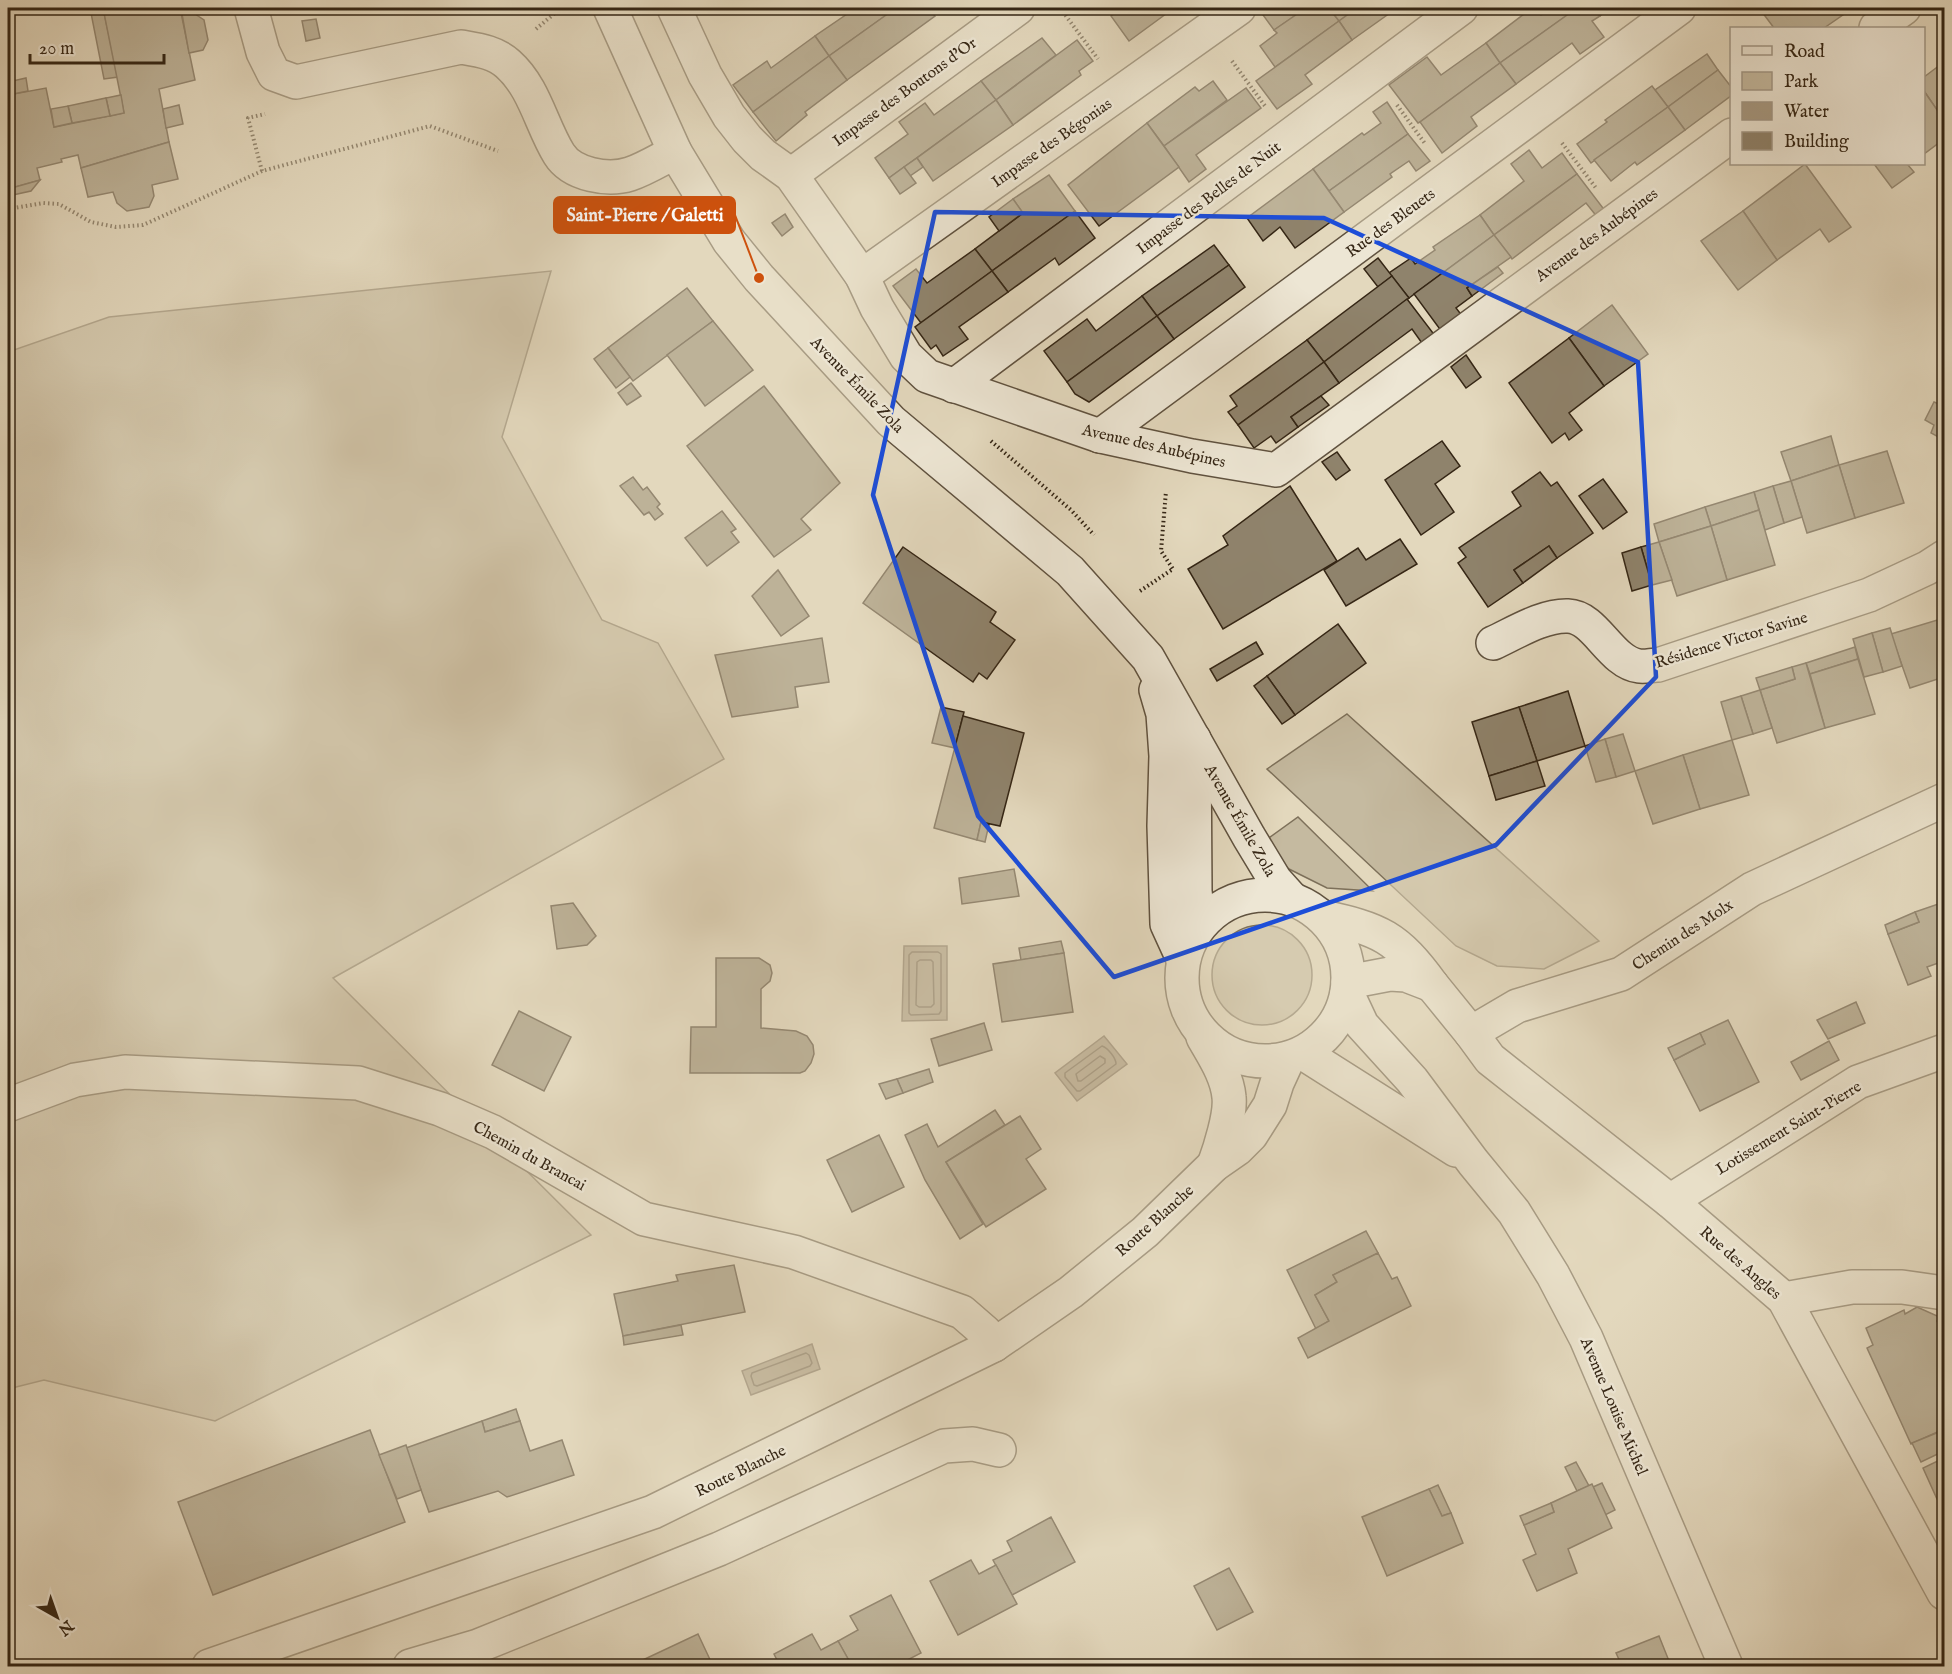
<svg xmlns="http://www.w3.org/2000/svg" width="1952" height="1674" viewBox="0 0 1952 1674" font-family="'IM FELL English',serif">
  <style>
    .green { fill: #c5baa0; stroke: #7d705a; stroke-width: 1.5 }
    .water { fill: #a89b84; stroke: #7a6c58; stroke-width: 1.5 }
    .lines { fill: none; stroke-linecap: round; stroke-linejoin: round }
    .shore { stroke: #6e604c; stroke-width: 1.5 }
    .building { fill: #8f836c; stroke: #352615; stroke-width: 1.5 }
    .minor-casing { stroke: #60523f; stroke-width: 36 }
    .path { stroke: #352615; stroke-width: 4; stroke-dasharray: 1.5 3; stroke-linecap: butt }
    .minor { stroke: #ede6d4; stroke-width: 33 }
    .marked { fill: none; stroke: #1d4ed8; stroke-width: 4.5; stroke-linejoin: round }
    .labels { text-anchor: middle; stroke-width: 5; stroke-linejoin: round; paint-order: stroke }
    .street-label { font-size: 16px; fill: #352615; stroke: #ede6d4 }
    .leader { fill: none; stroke: #cd510d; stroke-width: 2 }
    .callout-dot { fill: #cd510d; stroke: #ede6d4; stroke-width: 2 }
    .callout { fill: #cd510d; stroke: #cd510d; stroke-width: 2 }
    .callout-label { font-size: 18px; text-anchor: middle; font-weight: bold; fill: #fff }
  </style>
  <rect width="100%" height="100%" fill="#e3d8bd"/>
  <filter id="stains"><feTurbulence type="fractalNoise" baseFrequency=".00333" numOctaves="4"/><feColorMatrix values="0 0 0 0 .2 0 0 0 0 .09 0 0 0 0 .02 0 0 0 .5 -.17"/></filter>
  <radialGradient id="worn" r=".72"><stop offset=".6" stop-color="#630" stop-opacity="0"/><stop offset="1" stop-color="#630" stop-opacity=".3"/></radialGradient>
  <g class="green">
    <path d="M551,271L502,437L602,620L658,643L724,759L333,978L591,1235L215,1421L44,1380L8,1389V352L109,317Z"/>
    <path d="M1347,714L1599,941L1544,969L1497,966L1456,946L1267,769Z"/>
    <path d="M1298,817L1373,891L1327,888L1289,869L1278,860L1266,840Z"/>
    <circle cx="1262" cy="975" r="50"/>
  </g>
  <g class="water">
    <path d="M904,946H947V1020L902,1021Z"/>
    <path d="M1104,1036L1127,1064L1077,1101L1055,1073Z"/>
    <path d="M812,1344L820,1369L751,1395L742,1371Z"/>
  </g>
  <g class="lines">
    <g class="shore">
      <path d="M912,952H938L941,954V1011L939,1014L911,1015L909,1013V955Z"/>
      <path d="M920,960H931L933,962L934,1004L931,1007H919L916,1005L917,962Z"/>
      <path d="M1102,1046C1108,1048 1116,1058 1116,1064L1080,1091H1077L1065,1077V1073Z"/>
      <path d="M1100,1056L1105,1059V1063L1081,1081H1078L1076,1074Z"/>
      <path d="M806,1353L809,1355L812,1363L810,1366L757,1386L754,1385L751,1376L752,1373Z"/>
    </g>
  </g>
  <g class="building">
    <path d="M90,8H103L118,77L104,79Z"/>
    <path d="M103,8H180L195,80L159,89L169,142L81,168L78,155L61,159L62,162L37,168L40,180L8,189V95L46,88L54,127L124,113Z"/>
    <path d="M856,8H896L829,56L815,36Z"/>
    <path d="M896,8H929L935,16L847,80L829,56Z"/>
    <path d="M1122,8H1174L1129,41L1111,16Z"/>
    <path d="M1273,8H1306L1274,30L1263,15Z"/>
    <path d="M1306,8H1329L1339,21L1275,67L1260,46L1277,33L1274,30Z"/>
    <path d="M1329,8H1357L1339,21Z"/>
    <path d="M1357,8H1397L1352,40L1339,21Z"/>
    <path d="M1532,8H1535L1541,15L1552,8H1577L1500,63L1486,43Z"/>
    <path d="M1577,8H1594L1600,16L1592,21L1604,37L1580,54L1572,43L1516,84L1500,63Z"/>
    <path d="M1594,8H1610L1600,16Z"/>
    <path d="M1759,8H1853L1824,28H1774Z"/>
    <path d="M192,12L204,20L208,40L203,50L189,53L182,14Z"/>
    <path d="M316,19L320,38L306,41L302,21Z"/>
    <path d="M1339,21L1352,40L1305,75L1312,84L1277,109L1256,81Z"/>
    <path d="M815,36L829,56L753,112L733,85L767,61L771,68Z"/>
    <path d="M1042,38L1056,55L996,100L981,81Z"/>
    <path d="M1077,40L1093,61L1079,71L1081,75L1013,125L996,100Z"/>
    <path d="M1486,43L1500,63L1420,122L1418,123L1389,85L1427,57L1441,75Z"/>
    <path d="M1707,54L1718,70L1668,107L1655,90Z"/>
    <path d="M829,56L847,80L805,112L807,115L776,141L753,112Z"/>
    <path d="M1944,62V120L1924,91V77Z"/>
    <path d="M1500,63L1516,84L1471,117L1477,126L1442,153L1420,122Z"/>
    <path d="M1718,70L1732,88V95L1685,130L1668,107Z"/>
    <path d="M26,78L28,91L8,95V82Z"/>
    <path d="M981,81L996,100L889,178L875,158L908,134L899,122L925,103L934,115Z"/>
    <path d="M1213,81L1227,100L1164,146L1147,123L1195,87L1199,91Z"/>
    <path d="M1652,86L1668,107L1591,163L1577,144L1607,122L1605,120Z"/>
    <path d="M1246,88L1261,108L1196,155L1206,169L1189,182L1164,146Z"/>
    <path d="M1924,91L1944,120V139L1924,154Z"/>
    <path d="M121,95L124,113L110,116L106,98Z"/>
    <path d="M106,98L110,116L72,123L68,106Z"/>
    <path d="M996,100L1013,125L933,181L917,158Z"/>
    <path d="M1387,102L1408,134L1329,191L1313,169L1362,133L1364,135L1381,123L1373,112Z"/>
    <path d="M179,105L183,124L166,128L163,109Z"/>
    <path d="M68,106L72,123L54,127L51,109Z"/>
    <path d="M1668,107L1685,130L1637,165L1635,162L1611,181L1594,160Z"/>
    <path d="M1147,123L1179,167L1099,226L1068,185Z"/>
    <path d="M1408,134L1430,161L1416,171L1409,161L1390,174L1392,177L1344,212L1329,191Z"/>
    <path d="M169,142L178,179L152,185L154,196L149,207L127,211L117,203L113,192L88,197L81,168Z"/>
    <path d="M1529,150L1542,168L1562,153L1577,174L1494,235L1480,215L1524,181L1511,164Z"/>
    <path d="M917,158L923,167L910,176L904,167Z"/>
    <path d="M1805,164L1851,227L1829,242L1820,229L1777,260L1743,211Z"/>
    <path d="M1874,164H1910L1908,165L1914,172L1892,188Z"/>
    <path d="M904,167L916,183L900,194L889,178Z"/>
    <path d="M1313,169L1344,212L1295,248L1280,227L1263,241L1247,218Z"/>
    <path d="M1577,174L1606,212L1598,218L1586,203L1512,259L1494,235Z"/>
    <path d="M1049,175L1075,211L992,271L975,249L1023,213L1013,199Z"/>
    <path d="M40,180L31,191L8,196V189Z"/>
    <path d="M1013,199L1023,213L999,231L989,217Z"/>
    <path d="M1075,211L1095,238L1059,265L1055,258L1008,292L992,271Z"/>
    <path d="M1743,211L1777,260L1738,290L1701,241Z"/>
    <path d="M785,214L793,227L782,236L772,223Z"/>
    <path d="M1480,215L1494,235L1409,298L1389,273L1411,258L1415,264L1435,250L1433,247Z"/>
    <path d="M1494,235L1511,257L1467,288L1472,296L1456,308L1463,317L1442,332L1414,294Z"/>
    <path d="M1214,245L1229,265L1157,316L1142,296Z"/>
    <path d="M975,249L992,271L921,323L893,286L916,269L927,283Z"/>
    <path d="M1378,258L1392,276L1378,287L1364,269Z"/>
    <path d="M1229,265L1245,287L1174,339L1157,316Z"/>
    <path d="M1498,267L1503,273L1472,296L1467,288Z"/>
    <path d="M992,271L1008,292L959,327L968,339L943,356L936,345L931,349L915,327Z"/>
    <path d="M1392,276L1409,298L1324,362L1307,340Z"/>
    <path d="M687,288L713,321L633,381L608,348Z"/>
    <path d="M1142,296L1157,316L1067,382L1044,351L1087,319L1096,331Z"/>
    <path d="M1407,299L1436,337L1424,346L1412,329L1339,383L1324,362Z"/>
    <path d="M1612,305L1648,354L1604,386L1569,338Z"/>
    <path d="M1157,316L1174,339L1089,402L1075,394L1067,382Z"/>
    <path d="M713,321L753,370L705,406L667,355Z"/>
    <path d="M1569,338L1604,386L1569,413L1582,430L1569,440L1565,433L1552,443L1509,383Z"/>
    <path d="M1307,340L1324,362L1238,425L1228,412L1237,406L1230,396Z"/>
    <path d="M608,348L630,377L616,388L594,359Z"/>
    <path d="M1466,355L1481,377L1466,388L1451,367Z"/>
    <path d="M1324,362L1339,383L1291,417L1298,427L1276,443L1271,436L1254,448L1238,425Z"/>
    <path d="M631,383L641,396L627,405L618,393Z"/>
    <path d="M764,386L840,483L801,519L811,530L774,557L687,446Z"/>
    <path d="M1321,396L1329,405L1298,427L1291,417Z"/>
    <path d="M1934,402L1944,406L1940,415L1944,417V440L1931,433L1934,425L1925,420Z"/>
    <path d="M1831,436L1839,465L1791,481L1781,452Z"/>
    <path d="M1442,441L1460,466L1435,484L1454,512L1421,535L1385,480Z"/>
    <path d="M1887,451L1904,503L1855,518L1839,465Z"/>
    <path d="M1337,452L1350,470L1336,480L1322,462Z"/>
    <path d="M1839,465L1855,518L1807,533L1791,481Z"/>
    <path d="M1540,472L1551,486L1557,482L1593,533L1557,558L1549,546L1514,570L1523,583L1488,607L1458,563L1466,557L1459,548L1521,506L1512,492Z"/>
    <path d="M633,477L643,490L647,487L660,504L657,507L663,514L655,520L649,512L644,515L620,486Z"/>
    <path d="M1603,479L1627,512L1603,529L1579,496Z"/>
    <path d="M1791,481L1802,517L1784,523L1773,486Z"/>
    <path d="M1290,486L1337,561L1223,629L1188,569L1228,545L1223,536Z"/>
    <path d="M1773,486L1784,523L1765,530L1754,492Z"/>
    <path d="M1754,492L1759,510L1711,526L1705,507Z"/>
    <path d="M1705,507L1711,526L1659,542L1654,524Z"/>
    <path d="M1759,510L1775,565L1727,580L1711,526Z"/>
    <path d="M722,511L736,529L731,532L739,542L707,566L685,538Z"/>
    <path d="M1711,526L1727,580L1677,596L1659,542Z"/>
    <path d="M1400,539L1417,564L1346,606L1324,570L1358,548L1366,560Z"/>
    <path d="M1659,542L1672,580L1652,585L1641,547Z"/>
    <path d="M1549,546L1557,558L1523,583L1514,570Z"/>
    <path d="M903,547L996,612L990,622L1015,640L987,679L979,673L973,682L863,603Z"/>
    <path d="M1641,547L1652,585L1632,591L1622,553Z"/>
    <path d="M778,570L809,616L781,636L752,596Z"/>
    <path d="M1944,618V677L1910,688L1891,634Z"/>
    <path d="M1338,624L1366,663L1295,715L1267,676Z"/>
    <path d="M1890,628L1902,666L1883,672L1872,633Z"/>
    <path d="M1872,633L1883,672L1864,677L1853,639Z"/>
    <path d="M822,638L829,682L795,687L798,707L732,717L715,655Z"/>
    <path d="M1256,642L1263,654L1217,681L1210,669Z"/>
    <path d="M1855,647L1858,659L1810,674L1806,663Z"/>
    <path d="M1858,659L1875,714L1825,728L1810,674Z"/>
    <path d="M1806,663L1825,728L1777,743L1760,690L1795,679L1792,667Z"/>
    <path d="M1792,667L1795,679L1760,690L1756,678Z"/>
    <path d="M1267,676L1295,715L1282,724L1254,686Z"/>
    <path d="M1760,690L1772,728L1753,734L1741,696Z"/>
    <path d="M1568,691L1585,746L1537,761L1519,707Z"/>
    <path d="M1741,696L1753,734L1732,740L1721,702Z"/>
    <path d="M941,707L964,712L955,748L932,743Z"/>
    <path d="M1519,707L1537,761L1489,776L1472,722Z"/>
    <path d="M963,716L1024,733L1000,826L981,822L977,840L934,828Z"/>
    <path d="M1623,734L1635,771L1616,777L1605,739Z"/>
    <path d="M1605,739L1616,777L1596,782L1585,746Z"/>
    <path d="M1732,740L1749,795L1700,809L1683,755Z"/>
    <path d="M1683,755L1700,809L1653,824L1635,771Z"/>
    <path d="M1537,761L1545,786L1496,800L1489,776Z"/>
    <path d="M981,822L989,824L985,842L977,840Z"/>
    <path d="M1014,869L1019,896L962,904L959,878Z"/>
    <path d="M1944,902V961L1927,967L1931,976L1908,985L1888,934L1919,922L1915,912Z"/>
    <path d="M573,903L596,936L587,945L557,949L551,906Z"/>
    <path d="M1915,912L1919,922L1888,934L1885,925Z"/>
    <path d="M1061,941L1064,953L1021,960L1019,948Z"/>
    <path d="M1064,953L1073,1012L1002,1022L993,964Z"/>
    <path d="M716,958H759L770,965L772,973L770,981L761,989V1028L796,1031L807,1036L813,1045L814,1054L811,1063L805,1071L800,1073H690L691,1027H716Z"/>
    <path d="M1856,1002L1865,1023L1828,1039L1817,1020Z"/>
    <path d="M519,1011L571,1037L544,1091L492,1065Z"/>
    <path d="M1728,1020L1759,1082L1700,1111L1674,1060L1705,1044L1700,1033Z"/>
    <path d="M984,1023L992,1050L939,1066L931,1039Z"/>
    <path d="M1700,1033L1705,1044L1674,1060L1668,1048Z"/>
    <path d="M1829,1041L1839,1060L1801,1080L1791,1062Z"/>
    <path d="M929,1069L933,1082L903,1093L897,1079Z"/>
    <path d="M897,1079L903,1093L886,1099L879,1084Z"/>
    <path d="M995,1110L1005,1125L946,1162L983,1224L960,1239L925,1180L905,1135L927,1124L938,1147Z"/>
    <path d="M1020,1116L1041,1149L1026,1159L1046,1189L986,1227L946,1162Z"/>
    <path d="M879,1135L904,1187L852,1212L827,1160Z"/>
    <path d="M1366,1231L1378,1253L1333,1275L1337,1282L1315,1295L1329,1321L1316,1329L1287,1270Z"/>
    <path d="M1378,1253L1392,1279L1397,1277L1411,1306L1308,1358L1298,1338L1329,1321L1315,1295L1337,1282L1333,1275Z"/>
    <path d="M734,1265L745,1312L623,1336L614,1294L678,1281L676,1275Z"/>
    <path d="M1917,1307L1944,1319L1937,1321L1943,1334H1944V1350L1939,1352L1944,1364V1429L1911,1444L1867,1348L1873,1345L1866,1328L1904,1310L1905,1314Z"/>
    <path d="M1944,1319V1334H1943L1937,1321Z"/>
    <path d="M681,1325L683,1335L624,1345L623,1336Z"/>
    <path d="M516,1409L520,1421L485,1432L482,1421Z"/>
    <path d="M482,1421L485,1432L520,1421L530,1451L562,1440L574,1475L507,1497L498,1491L429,1512L406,1448Z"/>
    <path d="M370,1430L405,1522L213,1595L178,1502Z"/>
    <path d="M1939,1432L1944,1446V1451L1921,1462L1912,1443Z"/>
    <path d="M406,1445L421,1490L397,1499L379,1455Z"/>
    <path d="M1944,1458V1496L1937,1499L1923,1468Z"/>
    <path d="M1576,1462L1589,1486L1577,1491L1565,1467Z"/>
    <path d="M1602,1483L1615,1510L1605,1515L1593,1487Z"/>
    <path d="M1592,1484L1612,1528L1568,1549L1577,1573L1537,1591L1523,1560L1536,1554L1524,1525L1554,1512L1551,1503Z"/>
    <path d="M1438,1485L1451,1513L1442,1516L1429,1489Z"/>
    <path d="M1429,1489L1442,1516L1451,1513L1463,1543L1387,1576L1362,1517Z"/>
    <path d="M1551,1503L1554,1512L1524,1525L1520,1516Z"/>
    <path d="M1051,1517L1075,1562L1012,1595L993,1560L1012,1551L1007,1541Z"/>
    <path d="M971,1560L979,1574L996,1565L1017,1604L958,1635L930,1581Z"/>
    <path d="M1229,1568L1253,1612L1217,1630L1194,1586Z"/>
    <path d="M891,1595L921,1653L896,1666H852L838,1641L858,1630L850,1616Z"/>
    <path d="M698,1634L713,1666H630Z"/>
    <path d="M812,1634L821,1650L838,1641L852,1666H780L774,1654Z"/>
    <path d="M1659,1636L1671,1666H1622L1616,1653Z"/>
  </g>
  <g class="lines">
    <g class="minor-casing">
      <g id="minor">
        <path d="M251,8L263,52L274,74L296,82L461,47C478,50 495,52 508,64C535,88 541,125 559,154C572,175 608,181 630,174C645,169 661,159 675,152"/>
        <path d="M610,8L675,152L729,241L759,278L891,421L1070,571L1148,658L1249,837L1275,880L1292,899"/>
        <path d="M674,8L705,75L729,116L747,139L763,155L791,175L862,276L877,308L906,356L927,376L1100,436L1192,456L1276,470L1732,135"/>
        <path d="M1876,28L1904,8"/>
        <path d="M791,175L1018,8"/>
        <path d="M862,276L1239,8"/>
        <path d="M954,386L1461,8"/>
        <path d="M1100,436L1679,8"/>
        <path d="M1493,643C1515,633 1543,615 1568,616C1596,617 1610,662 1639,666C1645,667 1652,665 1658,665L1869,595L1927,568L1944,557"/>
        <path d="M1156,690L1163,714L1166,756L1164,826L1167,924L1183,959"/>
        <path d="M1194,739L1195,891L1199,926"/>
        <circle cx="1265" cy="978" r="83"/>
        <path d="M1322,917C1380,929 1397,937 1432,985L1406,975L1390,974L1348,982"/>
        <path d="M1432,985L1471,1033L1517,1006L1621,974L1752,889L1944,800"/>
        <path d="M1347,993L1362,1025L1412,1080L1473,1162L1514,1212L1553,1275L1586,1338L1726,1666"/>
        <path d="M1471,1033L1490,1059L1670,1201L1784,1299L1944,1593"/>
        <path d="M1203,1037C1213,1055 1227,1075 1229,1097C1231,1114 1220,1149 1214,1165"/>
        <path d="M1303,1053L1456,1150"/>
        <path d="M8,1105L75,1080L125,1072L358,1083L440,1109L493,1132L644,1219L794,1252L962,1312L985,1332L994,1345"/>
        <path d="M1670,1201L1858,1082L1944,1051"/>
        <path d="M1784,1299L1852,1287H1902L1944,1293"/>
        <path d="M209,1666L653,1512L994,1345L1071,1292L1145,1232L1214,1165L1237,1149L1251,1135L1270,1105L1277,1083L1288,1059"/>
        <path d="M410,1666L478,1646L719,1549L944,1446L973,1444L999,1450"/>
      </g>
    </g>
    <g class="path">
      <path d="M1060,8L1098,59"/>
      <path d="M536,29L561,8"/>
      <path d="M1232,61L1265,106"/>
      <path d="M1397,105L1426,145"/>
      <path d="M1562,143L1596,188"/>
      <path d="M262,171L248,118L265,114"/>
      <path d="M8,209L43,203L59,204L91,222L116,227L143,225L262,171L430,126L498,151"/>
      <path d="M991,441L1071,510L1094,535"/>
      <path d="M1140,591L1173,569L1161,551L1166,491"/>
    </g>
    <use href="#minor" class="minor"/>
  </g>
  <path d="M0 0H1952V1674H0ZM935,212L1324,218L1638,362L1656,677L1496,845L1114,977L978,816L873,495Z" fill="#e3d8bd" fill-opacity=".55" fill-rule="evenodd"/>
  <path class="marked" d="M935,212L1324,218L1638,362L1656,677L1496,845L1114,977L978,816L873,495Z"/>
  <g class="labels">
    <g class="street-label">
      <text transform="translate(904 91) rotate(-36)" y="6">Impasse des Boutons d'Or</text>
      <text transform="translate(1051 142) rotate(-35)" y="6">Impasse des Bégonias</text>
      <text transform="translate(1208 197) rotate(-37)" y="6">Impasse des Belles de Nuit</text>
      <text transform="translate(1390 222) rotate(-36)" y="6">Rue des Bleuets</text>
      <text transform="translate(1596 234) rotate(-36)" y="6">Avenue des Aubépines</text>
      <text transform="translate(858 384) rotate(46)" y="6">Avenue Émile Zola</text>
      <text transform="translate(1154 445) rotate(13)" y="6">Avenue des Aubépines</text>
      <text transform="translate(1731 639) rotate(-17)" y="6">Résidence Victor Savine</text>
      <text transform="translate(1241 820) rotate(60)" y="6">Avenue Émile Zola</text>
      <text transform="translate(1682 934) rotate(-33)" y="6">Chemin des Molx</text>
      <text transform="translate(1788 1127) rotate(-31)" y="6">Lotissement Saint-Pierre</text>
      <text transform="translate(530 1155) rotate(29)" y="6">Chemin du Brancai</text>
      <text transform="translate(1154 1220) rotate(-42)" y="6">Route Blanche</text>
      <text transform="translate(1741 1262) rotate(41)" y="6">Rue des Angles</text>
      <text transform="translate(1615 1406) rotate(67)" y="6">Avenue Louise Michel</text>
      <text transform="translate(740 1470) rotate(-26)" y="6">Route Blanche</text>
    </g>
  </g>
  <path class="leader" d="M759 278L735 215"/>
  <circle class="callout-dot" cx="759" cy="278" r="6"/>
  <rect class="callout" x="554" y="197" width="181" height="36" rx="6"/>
  <g class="callout-label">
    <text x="645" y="221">Saint-Pierre / Galetti</text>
  </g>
  <rect width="1952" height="1674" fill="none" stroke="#e3d8bd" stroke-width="30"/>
  <rect x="9" y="9" width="1934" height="1656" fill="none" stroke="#352615" stroke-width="3"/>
  <rect x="15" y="15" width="1922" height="1644" fill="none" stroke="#352615" stroke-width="1.5"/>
  <rect x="1730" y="27" width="195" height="138" fill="#ede6d4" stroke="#a39988" stroke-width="1.5"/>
  <rect x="1742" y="46" width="30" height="9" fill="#ede6d4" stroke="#a39988" stroke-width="1.5"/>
  <text x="1784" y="57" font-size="18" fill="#352615">Road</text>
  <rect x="1742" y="72" width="30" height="18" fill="#c5baa0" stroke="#a39988" stroke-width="1.5"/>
  <text x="1784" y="87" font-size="18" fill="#352615">Park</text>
  <rect x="1742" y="102" width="30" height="18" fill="#a89b84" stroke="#a39988" stroke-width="1.5"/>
  <text x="1784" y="117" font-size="18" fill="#352615">Water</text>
  <rect x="1742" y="132" width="30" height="18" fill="#8f836c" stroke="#a39988" stroke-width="1.5"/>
  <text x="1784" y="147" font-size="18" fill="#352615">Building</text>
  <g transform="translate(57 1617) rotate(140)" stroke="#ede6d4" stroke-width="4.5" paint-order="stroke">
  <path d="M0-4.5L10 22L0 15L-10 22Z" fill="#352615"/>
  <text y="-9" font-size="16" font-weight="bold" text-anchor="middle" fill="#352615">N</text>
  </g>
  <path d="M30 54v9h134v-9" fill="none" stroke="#352615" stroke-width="3"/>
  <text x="39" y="54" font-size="18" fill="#352615" stroke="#ede6d4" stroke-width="4.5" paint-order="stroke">20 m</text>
  <rect width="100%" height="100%" filter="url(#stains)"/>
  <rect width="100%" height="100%" fill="url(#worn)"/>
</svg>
